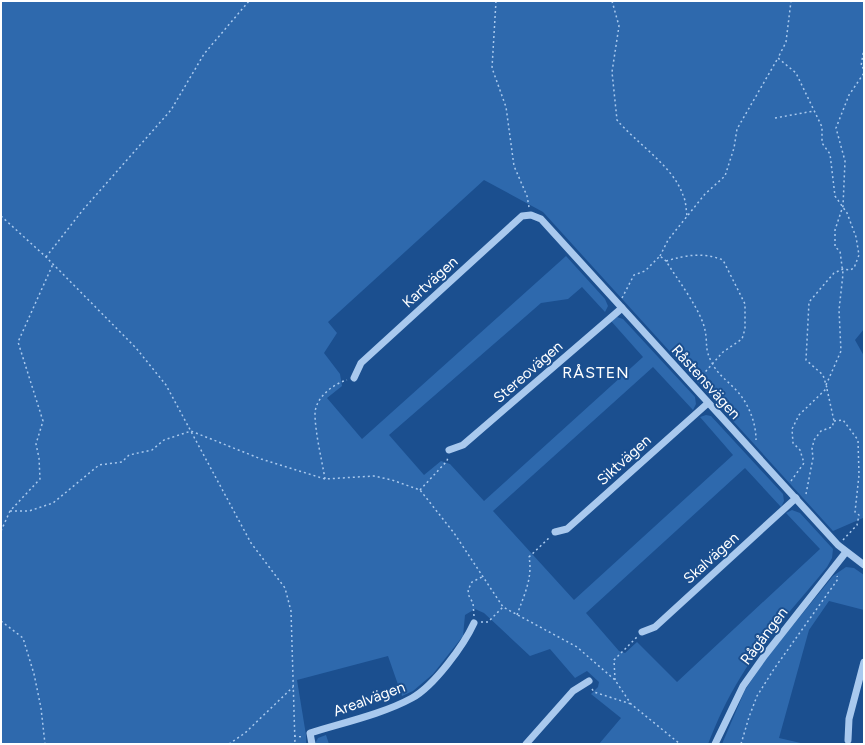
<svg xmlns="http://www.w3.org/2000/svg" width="865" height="745" viewBox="0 0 865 745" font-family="Figtree,sans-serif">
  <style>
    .green { fill: #2e69ad }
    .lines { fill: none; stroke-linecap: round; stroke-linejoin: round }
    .path { stroke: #a9c9ee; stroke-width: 1.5; stroke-dasharray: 2 3; stroke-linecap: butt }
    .minor { stroke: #a9c9ee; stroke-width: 7 }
    .labels { text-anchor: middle; stroke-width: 4; stroke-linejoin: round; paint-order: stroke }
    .street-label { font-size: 15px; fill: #fff; stroke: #1b4f8f }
    .neighbourhood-label { font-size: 16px; letter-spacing: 1px; fill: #fff; stroke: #1b4f8f }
  </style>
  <rect width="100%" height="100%" fill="#1b4f8f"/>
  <g class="green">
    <path d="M1,1H864V329L855,340L864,356L863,518L833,531L543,212L484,180L328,322L337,333L324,353L340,374L342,386L327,398L362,439L566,256L605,299L608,306L605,312L582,287L568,299L541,303L389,435L424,475L441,461L450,464L484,501L643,357L611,321L617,317L623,319L695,397L696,404L693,410L653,367L493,511L574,600L733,455L700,417L706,415L711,416L783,494L784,501L781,507L745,468L586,613L619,651L625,653L637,642L677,682L820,549L786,513L792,510L800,513L833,549L832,558L827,567C798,603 764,638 740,678C727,699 717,721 708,744H599L621,718L591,694L598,687L599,682L587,671L575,678L550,649L530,656L484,613L475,609L465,615L463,636L433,674L413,691L402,696L388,656L297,680L306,735V744H1Z"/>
    <path d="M846,567L854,568L864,575V610L829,601L809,630L779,738L805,744H722L745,690L767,657L833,576Z"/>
    <path d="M326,735L329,744H315L318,738Z"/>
  </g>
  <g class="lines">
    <g class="path">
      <path d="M496,1L492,68L506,107L514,166L527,196L529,207"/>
      <path d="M612,1L619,26L612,72L617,120C636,143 673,166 683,195C686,201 686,209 687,216"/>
      <path d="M864,48L861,66L864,69"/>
      <path d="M775,118L814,111"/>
      <path d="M1,216L46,257L136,348L166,385L251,543L285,588L291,611L295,744"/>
      <path d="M660,256L668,240L705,194L725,176L734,148L737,129L778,58"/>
      <path d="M46,257L82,211L171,110L204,54L249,1"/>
      <path d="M666,261C687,255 703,252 723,260L745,304V329L742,339L723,352L698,380"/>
      <path d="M622,298L634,275L645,271L660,256L666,261C677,279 701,310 705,330C708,344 704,348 712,363C718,375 729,382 738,392C749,405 756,423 756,440"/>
      <path d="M826,385L841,351L839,310L843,274L840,251L835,247V230L843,206L845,161L836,128L849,95L864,73"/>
      <path d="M834,421L843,420L858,440L859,475L855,512L859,515L857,525L843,540"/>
      <path d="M325,479C322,461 315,432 315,414C315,398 333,384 347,380"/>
      <path d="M791,481L804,463L800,450L793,443L792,429L799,415L827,388L823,375L806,360L809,302L834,273L843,269L850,270L854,268L859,255L856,237L847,213L835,196L830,154L822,143V127L796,73L778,58L786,42L791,1"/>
      <path d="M420,490L447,461L448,457"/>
      <path d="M806,494L813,458L812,449L814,440L821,431L832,427L834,421L827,389"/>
      <path d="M10,511H29L53,503L99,465L122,462L129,455L152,450L164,440L191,431L261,459L325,479L374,476L392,480L420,490L454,533L503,607L577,647L615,680L631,704L680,744"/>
      <path d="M1,531L10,511L40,479L39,458L36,444L43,421L18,342L53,264"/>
      <path d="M517,615C524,595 533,578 529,557L550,537"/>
      <path d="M474,616L473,603L469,596L468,590L472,582L484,576"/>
      <path d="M1,621L23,638L34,674L41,708L45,744"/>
      <path d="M481,622H488L503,607"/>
      <path d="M615,680L614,660L637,637"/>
      <path d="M592,689L594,692L631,704"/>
      <path d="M294,736L302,737"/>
      <path d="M229,744L245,733L293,687"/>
      <path d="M741,744L749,717L757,696L774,669L838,579L837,576"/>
    </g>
    <g class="minor">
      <path d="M354,378L361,363L522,216L531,215L541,219L838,545L864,565"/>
      <path d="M449,450L463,445L622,308"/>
      <path d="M555,532L567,529L708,403"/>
      <path d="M642,632L655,627L796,498"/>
      <path d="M848,740L849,719L864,662"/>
      <path d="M312,744L310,733C342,723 383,714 412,698C434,686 464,645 474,623"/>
      <path d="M526,744L573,691L589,681"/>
      <path d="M715,744L743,686L765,655L846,552"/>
    </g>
  </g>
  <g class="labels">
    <g class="street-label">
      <text transform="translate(430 282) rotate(-42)" y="5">Kartvägen</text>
      <text transform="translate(528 372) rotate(-41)" y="5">Stereovägen</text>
      <text transform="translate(706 382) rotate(48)" y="5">Råstensvägen</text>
      <text transform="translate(624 460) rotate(-42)" y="5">Siktvägen</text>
      <text transform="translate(711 558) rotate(-42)" y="5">Skalvägen</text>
      <text transform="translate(764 636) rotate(-53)" y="5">Rågången</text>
      <text transform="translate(369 699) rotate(-20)" y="5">Arealvägen</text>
    </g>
    <g class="neighbourhood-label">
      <text x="596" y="378">RÅSTEN</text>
    </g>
  </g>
  <rect width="865" height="745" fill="none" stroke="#ffffff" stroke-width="4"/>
</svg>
